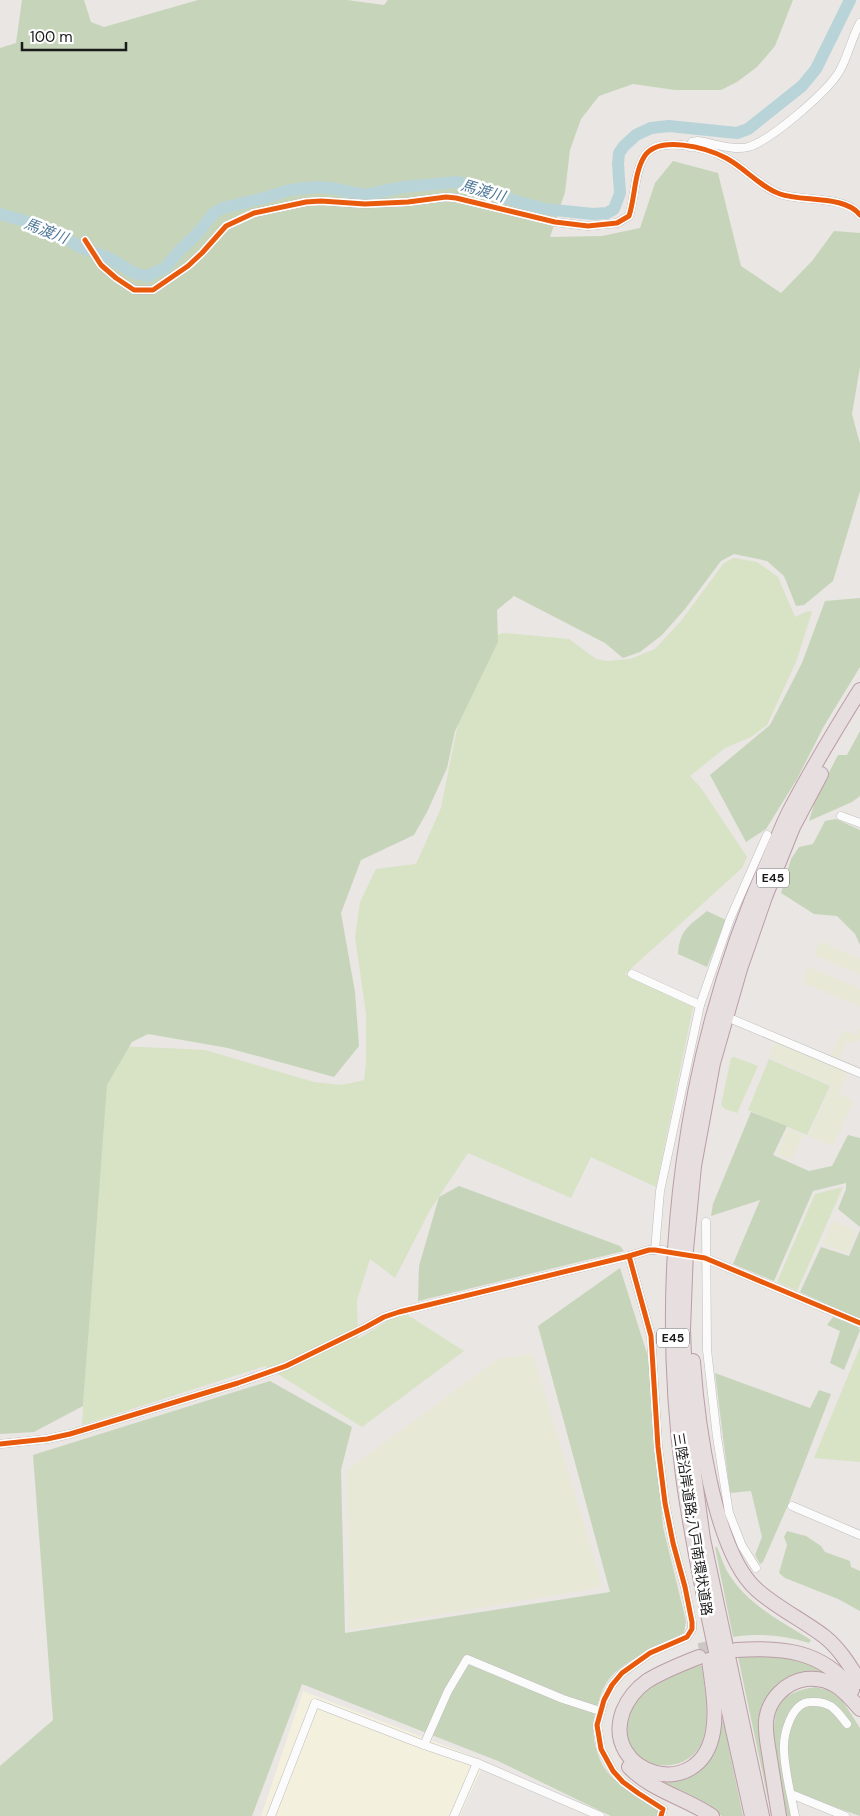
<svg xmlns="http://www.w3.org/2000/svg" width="860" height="1816" viewBox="0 0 860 1816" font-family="'DM Sans','Noto Sans JP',sans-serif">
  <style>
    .education { fill: #f3f0de }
    .farmland { fill: #e8e8d7 }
    .grass { fill: #d7e3c4 }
    .forest { fill: #c6d5ba }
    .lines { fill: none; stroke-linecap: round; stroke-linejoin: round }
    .river { stroke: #b9d4d9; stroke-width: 12 }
    .minor-tunnel { stroke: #cac7c5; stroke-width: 8; stroke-dasharray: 8 4; stroke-linecap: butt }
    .motorway-tunnel { stroke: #cac7c5; stroke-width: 14; stroke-dasharray: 14 7; stroke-linecap: butt }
    .minor-casing { stroke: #c0bebd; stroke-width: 9 }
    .motorway-casing { stroke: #bb9da7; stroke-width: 16 }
    .minor { stroke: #fcfbfb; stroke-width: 8 }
    .motorway { stroke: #e7dee0; stroke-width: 14 }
    .cycleway-casing { stroke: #fff; stroke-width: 8 }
    .cycleway { stroke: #e8590c; stroke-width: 5 }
    .labels { text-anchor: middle; stroke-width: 5; stroke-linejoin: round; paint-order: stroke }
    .shield { fill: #fff; stroke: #5f5f5f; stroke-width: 1 }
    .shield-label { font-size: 12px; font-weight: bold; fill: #1a1a1a }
    .street-label { font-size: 14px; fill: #1a1a1a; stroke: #fff }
    .water-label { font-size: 15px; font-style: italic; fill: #4e7898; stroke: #fff }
  </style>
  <rect width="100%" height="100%" fill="#e9e6e3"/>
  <path class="education" d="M303,1691L485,1761L460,1816H261Z"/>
  <g class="farmland">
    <path d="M820,941L860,959V975L814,955Z"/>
    <path d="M809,967L860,989V1007L802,982Z"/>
    <path d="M860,1028V1040L857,1039L855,1044L847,1041L839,1059L831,1055L843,1030L856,1035Z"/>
    <path d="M776,1039L847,1070L845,1080L839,1094L852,1100L853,1103L833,1146L808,1136L832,1086L769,1057Z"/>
    <path d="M788,1128L803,1135L792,1160L777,1154Z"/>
    <path d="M832,1221L856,1231L848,1253L823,1245Z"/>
    <path d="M533,1354L601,1581L599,1588L349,1630L346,1471L499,1358Z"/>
  </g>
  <g class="grass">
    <path d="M734,558L757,562L778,577L795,617L808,611L812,612L796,662L767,725L751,737L725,748L690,776L701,788L747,857L742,868L625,974L693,1007L656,1187L591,1157L571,1198L468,1153L430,1210L395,1278L370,1259L357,1300L358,1339L391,1319L406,1314L464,1351L362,1427L265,1366L82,1425L105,1062L115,1047H142L205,1050L314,1082L342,1085L364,1080L366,1064V1013L355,937L360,902L376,869L416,864L441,808L461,709L486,638L504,633L569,639L596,659L607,661L630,659L655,649L681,621L724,563Z"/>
    <path d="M734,1057L758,1066L737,1113L725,1109L721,1105L731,1058Z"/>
    <path d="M769,1059L830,1086L807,1135L748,1110Z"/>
    <path d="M843,1187L797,1291L777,1282L815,1194Z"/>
    <path d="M860,1347V1462L814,1458Z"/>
  </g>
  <g class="forest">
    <path d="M22,0H84L91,22L104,27L198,0H347L384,5L388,0H793L775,46L757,67L737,82L721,90H675L633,84L599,96L581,119L570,150L565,192L550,237L602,236L640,228L655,183L673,161L718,173L741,266L781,293L812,261L834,231L860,233V367L852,414L860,444V491L833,581L804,605L796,606L784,576L767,561L734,554L721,561L685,609L662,635L640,652L623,658L605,643L514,596L497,610L498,642L455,731L447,768L427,812L414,835L361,860L341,913L355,992L359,1046L334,1077L228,1048L148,1034L132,1042L107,1085L83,1406L34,1432L0,1434V48L16,43Z"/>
    <path d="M860,598V667L824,726L797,779L766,829L746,842L710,775L770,725L802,663L825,601Z"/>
    <path d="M860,731V796L852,802L809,821L816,798L838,755H847Z"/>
    <path d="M836,819L860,830V945L855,934L837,916L814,914L781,893L791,859L799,847L813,844L825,821Z"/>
    <path d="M707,911L726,920L707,967L678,954C680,929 689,926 707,911Z"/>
    <path d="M751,1112L787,1126L773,1155L809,1171L832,1166L848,1135L860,1138V1227L838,1209L846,1189V1183L813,1191L774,1281L733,1264L760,1200L711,1216L713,1204Z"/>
    <path d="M459,1186L620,1246L624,1251L418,1301L419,1266L439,1197Z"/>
    <path d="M860,1230V1319L800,1292L821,1247L849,1256Z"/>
    <path d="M620,1268L649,1360L663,1527L686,1621L684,1633C662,1644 624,1660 609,1679C601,1690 597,1705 594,1718C591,1734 596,1755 605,1769C619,1789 642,1796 660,1810L658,1816H611L498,1761L302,1684L252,1816H0V1766L53,1720L33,1455L270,1381L352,1427L341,1470L345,1633L610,1592L538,1326Z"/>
    <path d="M833,1317L858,1327L860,1330L844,1370L830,1363L840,1331L827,1325Z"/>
    <path d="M715,1373L810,1408L819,1390L831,1394L788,1505L763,1562L760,1564L755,1555L762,1537L751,1491L730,1493Z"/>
    <path d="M787,1531L806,1536L821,1546L825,1552L850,1561L851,1567L860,1571V1611L838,1599L785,1578L779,1573L787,1545L784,1537Z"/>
    <path d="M715,1547H717C721,1556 724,1567 730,1576C750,1606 781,1621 811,1640L809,1643C784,1635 759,1633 733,1637Z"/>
    <path d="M762,1655L800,1660L825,1671L823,1675L771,1692V1799H768L738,1657Z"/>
    <path d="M699,1665L702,1666C705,1690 711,1718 702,1742C688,1776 633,1772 627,1736C626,1729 628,1721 630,1714C634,1704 642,1693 651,1687C665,1677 682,1671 699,1665Z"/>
    <path d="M815,1687L829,1690L842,1700L860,1728V1816L787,1790L792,1816H785C781,1791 768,1732 777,1709C783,1694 801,1689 815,1687Z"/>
    <path d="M723,1721L725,1729L743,1816H722L697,1800L654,1781L656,1777C666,1777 679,1778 688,1775C711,1766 717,1744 719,1723Z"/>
  </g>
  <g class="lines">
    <path class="river" d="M0,214L35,224L56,233L80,247L109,258L134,273L147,276L165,268L180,250L196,235L214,213L223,208L264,198L290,190L317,187L331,188L365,195L404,187L457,182L481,188L512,200L545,209L593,214L607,213L614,209L620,193L618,164L619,153L624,146L636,135L651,128L669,126L737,133L748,129L802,86L816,69L850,0"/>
    <path class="minor-tunnel" d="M663,1250L705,1258"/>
    <path class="motorway-tunnel" d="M699,1650L735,1643"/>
    <g class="minor-casing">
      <g id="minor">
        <path d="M690,147L692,142L698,141C713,143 733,151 748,147C770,141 826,93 839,72C848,57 851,39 860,23"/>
        <path d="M85,240L101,265L116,278L134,290H153L188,266L202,253L226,226L254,213L306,202L321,201L365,204L408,202L446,197L456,198L555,222L588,226L617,223L629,216C635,198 634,174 644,157C658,134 707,148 726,158C745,168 760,187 780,194C802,202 845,195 860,215"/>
        <path d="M841,816L860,823"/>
        <path d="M632,974L700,1005"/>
        <path d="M734,1020L860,1073"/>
        <path d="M706,1222L707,1350L717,1437L729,1513L742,1546L756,1568"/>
        <path d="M655,1250L660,1191L700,1005L730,919L767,835"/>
        <path d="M629,1256L651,1336L658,1447L665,1503L673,1543L685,1587L692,1622V1629L687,1637L650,1653L622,1673L612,1685L604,1700L597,1725L601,1749L613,1771L623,1782L638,1793L663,1809L661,1816"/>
        <path d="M705,1258L860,1323"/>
        <path d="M0,1444L47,1439L70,1434L238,1383L286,1366L366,1327L384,1317L399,1312L629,1256L649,1250H663"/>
        <path d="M792,1506L860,1535"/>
        <path d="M424,1745L448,1691L467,1659L563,1699L600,1711"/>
        <path d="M791,1794L845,1816"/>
        <path d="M271,1816L315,1703L424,1745L477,1763L600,1816"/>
        <path d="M454,1816L477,1763"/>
        <path d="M795,1816C791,1795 785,1773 784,1751C783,1735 791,1702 811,1702C831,1701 836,1710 847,1724"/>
      </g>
    </g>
    <g class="motorway-casing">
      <g id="motorway">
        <path d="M693,1361C697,1418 713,1550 756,1589C777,1608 803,1620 825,1637C840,1649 850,1666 860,1682"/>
        <path d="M736,1650C781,1647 823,1650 852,1690"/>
        <path d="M699,1657C681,1664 663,1671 647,1681C637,1688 628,1699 623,1711C600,1774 700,1805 713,1732C717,1709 712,1683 709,1660"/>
        <path d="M629,1767C652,1791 686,1798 712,1816"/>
        <path d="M752,1816C735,1739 718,1663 702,1586C695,1550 688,1513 683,1476C656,1268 683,1053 768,861C775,845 781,828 789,812C811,770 835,730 860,690"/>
        <path d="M762,1816L703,1539L690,1444L685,1381L683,1330L686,1250L694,1166L713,1063L740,969L765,897L793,827L821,774"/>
        <path d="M779,1816C776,1797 773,1778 770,1759C768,1746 765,1733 766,1721C768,1700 785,1682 806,1679C831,1676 845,1691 860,1709"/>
      </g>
    </g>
    <use href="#minor" class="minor"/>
    <use href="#motorway" class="motorway"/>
    <g class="cycleway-casing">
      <g id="cycleway">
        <path d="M85,240L101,265L116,278L134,290H153L188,266L202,253L226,226L254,213L306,202L321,201L365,204L408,202L446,197L456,198L555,222L588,226L617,223L629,216C635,198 634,174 644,157C658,134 707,148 726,158C745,168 760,187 780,194C802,202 845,195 860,215"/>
        <path d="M629,1256L651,1336L658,1447L665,1503L673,1543L685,1587L692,1622V1629L687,1637L650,1653L622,1673L612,1685L604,1700L597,1725L601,1749L613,1771L623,1782L638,1793L663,1809L661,1816"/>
        <path d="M0,1444L47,1439L70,1434L238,1383L286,1366L366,1327L384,1317L399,1312L629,1256L649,1250H655L705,1258L860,1323"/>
      </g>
    </g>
    <use href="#cycleway" class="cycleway"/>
  </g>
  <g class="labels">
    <g class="shield">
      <rect x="757" y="868.5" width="32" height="19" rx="4"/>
      <rect x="657" y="1328.5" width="32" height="19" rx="4"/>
    </g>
    <g class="shield-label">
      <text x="773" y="882">E45</text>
      <text x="673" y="1342">E45</text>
    </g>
    <g class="street-label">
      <text transform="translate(693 1524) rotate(81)" y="5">三陸沿岸道路;八戸南環状道路</text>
    </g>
    <g class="water-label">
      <text transform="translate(483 191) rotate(16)" y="5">馬渡川</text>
      <text transform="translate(46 231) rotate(21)" y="5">馬渡川</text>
    </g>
  </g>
  <path d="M22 42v8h104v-8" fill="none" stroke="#1a1a1a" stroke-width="2.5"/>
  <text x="30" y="42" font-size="15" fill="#1a1a1a" stroke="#ffffff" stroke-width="4" paint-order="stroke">100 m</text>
</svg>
